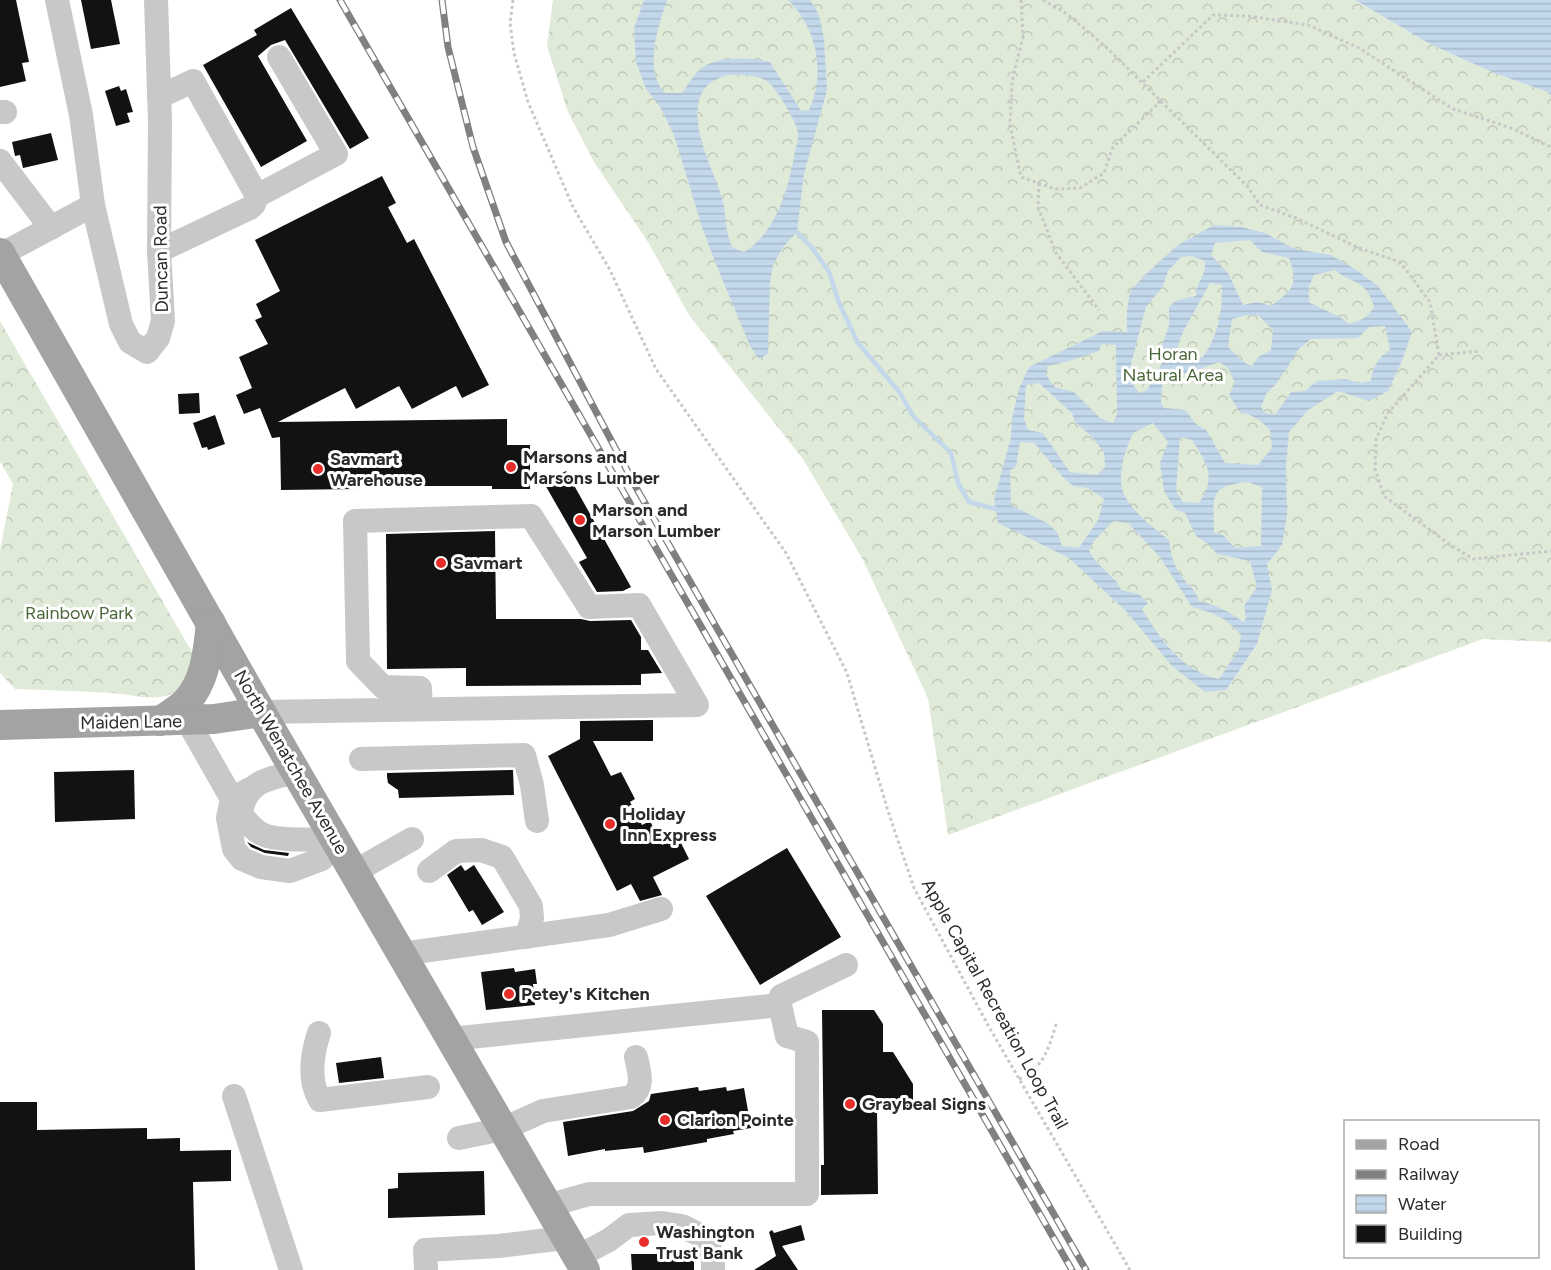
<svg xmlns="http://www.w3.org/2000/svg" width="1551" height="1270" viewBox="0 0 1551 1270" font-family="Figtree,sans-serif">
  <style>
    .forest { fill: url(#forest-crowns) }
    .water { fill: url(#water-rules); fill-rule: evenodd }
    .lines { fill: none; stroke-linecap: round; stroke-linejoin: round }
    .stream { stroke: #c3d8eb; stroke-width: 4.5 }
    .building { fill: #121212 }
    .path { stroke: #c8c8c8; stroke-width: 3; stroke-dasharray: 3 3; stroke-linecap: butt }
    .minor { stroke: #c8c8c8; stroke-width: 24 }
    .major { stroke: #a3a3a3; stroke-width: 30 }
    .rail-casing { stroke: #808080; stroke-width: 7 }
    .rail { stroke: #fff; stroke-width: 4.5; stroke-dasharray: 14; stroke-linecap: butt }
    .poi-dot { fill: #e72c29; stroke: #fff; stroke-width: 2 }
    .labels { text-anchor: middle; stroke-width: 6; stroke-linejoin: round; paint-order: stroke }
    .street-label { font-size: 18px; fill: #2b2b2b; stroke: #fff }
    .park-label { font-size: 18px; fill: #4a6739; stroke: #fff }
    .poi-label { font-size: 18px; font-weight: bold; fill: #2b2b2b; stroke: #fff; text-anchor: start }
  </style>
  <defs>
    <pattern id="forest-crowns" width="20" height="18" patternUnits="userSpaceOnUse" patternTransform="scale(1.5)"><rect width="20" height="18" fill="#e0ead8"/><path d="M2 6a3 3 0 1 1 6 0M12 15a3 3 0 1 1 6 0" fill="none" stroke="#c0c9ba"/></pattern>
    <pattern id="water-rules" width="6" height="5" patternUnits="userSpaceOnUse" patternTransform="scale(1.5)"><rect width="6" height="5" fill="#c3d8eb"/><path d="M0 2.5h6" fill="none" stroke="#a8baca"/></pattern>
  </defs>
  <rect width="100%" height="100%" fill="#fff"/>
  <g class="forest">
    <path d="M553,0H1355L1430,44L1494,73L1546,91L1551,95V642L1483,639L948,835L928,698L862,558L803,459L689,315L648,242L594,162L568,112L547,46Z"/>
    <path d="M0,321L192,652C193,669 189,685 171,694C154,702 131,694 112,693C79,691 47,690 15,689L0,673V550L13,484L0,461Z"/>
  </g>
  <g class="water">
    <path d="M644,0H667C658,27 643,70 665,93H682C688,84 695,73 703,67C717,56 754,57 770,62C780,78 791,94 801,111L809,110C826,74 817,27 788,0H810L819,15L824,38L827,90L804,174L797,232L783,247L773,265L770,282L768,354L759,359L750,346L716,264L702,227L674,135L659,105L646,89L636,62L634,28ZM727,75C739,75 758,74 768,82C777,89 797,122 798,133C799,139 796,146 795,151C789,187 777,232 744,252L733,248C724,232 727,215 722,198C714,170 679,109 710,83C714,80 722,77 727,75Z"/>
    <path d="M1355,0H1551V95L1545,91L1494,73L1430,44Z"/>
    <path d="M1214,225L1241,227L1265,233L1295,249L1331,255L1355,269L1378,286L1412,332L1401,363L1388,391L1369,401L1338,391L1308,410L1289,432L1286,465L1287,515L1282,545L1267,564L1272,590L1257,644L1226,690L1205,692L1172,666L1126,611L1069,558L998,523L994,500L1011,437L1012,418L1019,389L1029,367L1103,331L1127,332V311L1130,291L1148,272L1178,245ZM1250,240L1262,252L1289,258C1299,285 1293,289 1271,306L1257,302L1243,305L1228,273L1211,255L1215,243ZM1192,256L1205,261C1206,277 1197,279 1196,296L1175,301L1169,307V326L1161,348L1163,361L1147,390L1139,393L1130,380L1131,364L1146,307L1163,286L1168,271L1181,257ZM1335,270C1354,286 1365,278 1374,306C1369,318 1361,320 1349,324L1340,317L1310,303L1308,289L1314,275ZM1210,283L1222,285C1222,312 1219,334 1203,357L1179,358L1176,351L1183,332ZM1248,315L1259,316L1273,330L1271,350L1258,357L1252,366C1242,363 1236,354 1228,347L1232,319ZM1385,326L1390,350C1379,356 1372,368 1371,381L1359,383L1346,379L1317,381L1305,391L1291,392L1275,415L1265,413L1261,407L1266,394L1277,383L1299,349L1311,339L1358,338L1369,327ZM1102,344L1116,345L1117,414L1113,423L1100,418L1074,392L1054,387L1046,375L1048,366L1069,361L1099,351ZM1219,362L1228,368L1235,383L1229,395L1240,412C1253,415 1261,420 1270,430L1272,448L1258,465L1225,463L1206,430L1196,424L1185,410L1164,408L1161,403L1162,384L1174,374H1186ZM1039,383L1072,413L1075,422L1090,435L1104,452L1105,467L1097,475L1070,472L1043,433L1028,430L1024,419L1026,385ZM1153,423L1168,442L1160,463L1164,491L1175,509L1185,513L1196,536L1210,545L1217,554L1250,561L1257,587L1244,606L1246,618L1243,622C1229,611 1216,605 1199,601C1195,588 1189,587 1182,577C1173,565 1171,554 1169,540C1154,529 1126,507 1122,488C1118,469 1126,449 1133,433ZM1180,437L1192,440C1207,464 1217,477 1199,503L1183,502L1176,491ZM1020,442L1034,443L1062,476L1073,486L1088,488L1104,499L1098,520L1079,548L1062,546L1057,532L1047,523L1011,505L1010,470L1016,467ZM1248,482L1262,487L1261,546L1235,548L1223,535L1214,533C1214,497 1207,486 1248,482ZM1113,521L1128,523L1160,557L1192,607C1215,613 1225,617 1241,635L1239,649L1219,679C1183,672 1160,639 1142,609L1148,603L1139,594L1121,590C1116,575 1097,569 1089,550L1094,541Z"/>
  </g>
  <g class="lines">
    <path class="stream" d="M797,232L813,249L829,272L839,303L858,343L900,393L913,416L951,453L958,483L969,502L996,509"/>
  </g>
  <g class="building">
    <path d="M0,0H16L29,62L22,63L26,81L0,87Z"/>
    <path d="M81,0H111L120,44L91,49Z"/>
    <path d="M291,8L369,138L350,149L285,40L271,45L258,56L307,141L261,167L203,65L257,35L254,30Z"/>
    <path d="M119,86L121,91L126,89L133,112L127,113L130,122L116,126L105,91Z"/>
    <path d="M51,133L58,160L23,168L20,155L15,156L12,142Z"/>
    <path d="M382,176L396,203L388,207L407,243L414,239L489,385L462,398L456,386L412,409L399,386L356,409L345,388L278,422L507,419V445H530V489H492V486H356L357,489L281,490L280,437L272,438L260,408L244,414L236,395L252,388L239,357L268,344L255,320L262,317L256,304L280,291L255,240Z"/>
    <path d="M199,393L200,413L179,414L178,394Z"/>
    <path d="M215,415L225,444L208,450L207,447L202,448L193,423Z"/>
    <path d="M566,471L631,587L623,591L597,592L579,562L587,558L544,483Z"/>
    <path d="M495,531L496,619H581L590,621L631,620L641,637V650H648L662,673L641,674V685L466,686V668L387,669L386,534Z"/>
    <path d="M653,720V741H593L611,776L621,772L635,799L630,802L642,825L650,821L662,845L678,837L689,859L653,877L662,895L640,901L631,884L617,891L548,756L580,739V721Z"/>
    <path d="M134,770L135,819L55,822L54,772Z"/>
    <path d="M513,770L514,795L399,798L398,790L388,783L387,777V773Z"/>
    <path d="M247,842L264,850L289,853L288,856L265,853L251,847Z"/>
    <path d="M787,848L841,937L760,985L706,896Z"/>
    <path d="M461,865L465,871L474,865L504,912L482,925L473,910L469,912L447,875Z"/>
    <path d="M514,968L515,972L535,969L537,984H533L535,1005L486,1010L481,972Z"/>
    <path d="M822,1010H874L883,1024V1052H893L913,1084V1109H877L878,1194L821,1195V1165H824Z"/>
    <path d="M381,1057L384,1078L339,1083L336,1063Z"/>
    <path d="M698,1087L699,1091L726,1087L727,1091L744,1088L751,1128L733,1131L734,1134L707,1139V1142L644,1153L643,1147L605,1151V1149L568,1156L563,1122L633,1111L649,1101L651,1094Z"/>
    <path d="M0,1102H37V1130L147,1128V1139L180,1138V1151L231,1150V1181L193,1182L195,1270H0Z"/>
    <path d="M484,1171L485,1215L388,1218V1189L398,1188V1173Z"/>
    <path d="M801,1225L805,1240L782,1246L798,1270H754L776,1256L769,1232L772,1230L774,1233Z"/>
    <path d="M631,1254H694V1270H632Z"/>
  </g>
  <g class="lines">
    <g class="path">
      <path d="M513,0L510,23L514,53L528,102L573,207L610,270L656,369L786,553L847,673L888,811L914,888L989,1027L1130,1270"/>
      <path d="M1021,0L1023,37L1012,81L1010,125L1021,177L1055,189L1080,188L1104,173L1113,147L1161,101"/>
      <path d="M1043,0L1067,14L1105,46L1248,187L1260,205L1296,218L1359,248L1400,262L1430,302L1439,355L1388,413L1376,439L1375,469L1384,496L1449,544L1473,559L1551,551"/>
      <path d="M1143,82L1213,15L1248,16L1308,25L1359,48L1453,109L1511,128L1551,147"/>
      <path d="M1039,183L1038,207L1056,253L1099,310"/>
      <path d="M1439,355L1480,351"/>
      <path d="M1019,1079C1044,1069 1049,1046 1057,1022"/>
    </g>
    <g class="minor">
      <path d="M57,0L81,115L93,205L121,324L130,342L147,352L158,338L163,321L159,251L160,122L156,0"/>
      <path d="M159,97L193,81L257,196L254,204L250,208L159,251"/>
      <path d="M0,112H5"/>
      <path d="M0,161L51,228"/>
      <path d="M257,196L336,154L279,57"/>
      <path d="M0,255L93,205"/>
      <path d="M261,712L697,705L639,605L589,607L531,516L355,521L358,661L383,687L420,688L421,709"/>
      <path d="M187,720L232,799"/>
      <path d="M361,759L524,755L532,785L537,821"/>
      <path d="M296,772C268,779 245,781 241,814C247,822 253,830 262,834C277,842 317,839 335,839"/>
      <path d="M250,789L232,799L228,818L234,849L242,859L261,867L290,871L322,859L335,839"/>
      <path d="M429,871L456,851L481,850L502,857L531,906L532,918L527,937"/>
      <path d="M354,872L412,839"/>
      <path d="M401,954L609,925L661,909"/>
      <path d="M319,1033C312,1054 308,1081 320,1100L428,1087"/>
      <path d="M450,1039L780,1005"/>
      <path d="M234,1096L291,1270"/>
      <path d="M459,1138L503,1129L543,1111L631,1097C645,1087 639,1071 636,1057"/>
      <path d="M547,1206L589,1194H807V1042L787,1036L780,1005L781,996L846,965"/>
      <path d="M577,1257L609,1240L629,1225L662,1223L682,1226L706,1238L713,1260V1270"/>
      <path d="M426,1270L425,1250L499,1246L565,1238"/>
    </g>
    <g class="major">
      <path d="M0,253L261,712L585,1270"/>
      <path d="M160,721C169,715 180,709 187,701C206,680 208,650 211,623"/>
      <path d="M0,725L214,719L261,712"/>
    </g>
    <g class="rail-casing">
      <g id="rail">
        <path d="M340,0L1072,1270"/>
        <path d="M442,0L448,47L473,147L506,242L638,491L1086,1270"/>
      </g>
    </g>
    <use href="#rail" class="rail"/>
  </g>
  <g class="poi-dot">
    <circle cx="511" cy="467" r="6"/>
    <circle cx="318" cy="469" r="6"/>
    <circle cx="580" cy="520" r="6"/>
    <circle cx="441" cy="563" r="6"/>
    <circle cx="610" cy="824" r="6"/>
    <circle cx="509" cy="994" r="6"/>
    <circle cx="850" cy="1104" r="6"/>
    <circle cx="665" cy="1120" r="6"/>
    <circle cx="644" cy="1242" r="6"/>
  </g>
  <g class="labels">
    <g class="street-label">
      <text transform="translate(161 259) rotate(-91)" y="6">Duncan Road</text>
      <text transform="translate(131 722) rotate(-1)" y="6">Maiden Lane</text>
      <text transform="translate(291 762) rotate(60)" y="6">North Wenatchee Avenue</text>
      <text transform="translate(995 1004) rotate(61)" y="6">Apple Capital Recreation Loop Trail</text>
    </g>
    <g class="park-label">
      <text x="1173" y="360">Horan<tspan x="1173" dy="21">Natural Area</tspan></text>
      <text x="79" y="619">Rainbow Park</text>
    </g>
    <g class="poi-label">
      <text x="523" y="463">Marsons and<tspan x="523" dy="21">Marsons Lumber</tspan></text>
      <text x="330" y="465">Savmart<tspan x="330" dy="21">Warehouse</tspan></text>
      <text x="592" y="516">Marson and<tspan x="592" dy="21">Marson Lumber</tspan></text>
      <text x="453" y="569">Savmart</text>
      <text x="622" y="820">Holiday<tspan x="622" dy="21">Inn Express</tspan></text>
      <text x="521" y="1000">Petey's Kitchen</text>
      <text x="862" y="1110">Graybeal Signs</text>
      <text x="677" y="1126">Clarion Pointe</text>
      <text x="656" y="1238">Washington<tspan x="656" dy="21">Trust Bank</tspan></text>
    </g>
  </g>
  <rect x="1344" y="1120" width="195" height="138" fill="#ffffff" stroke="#aaaaaa" stroke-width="1.5"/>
  <rect x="1356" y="1140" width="30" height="9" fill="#a3a3a3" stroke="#aaaaaa" stroke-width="1.5"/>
  <text x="1398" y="1150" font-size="18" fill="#2b2b2b">Road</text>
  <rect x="1356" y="1170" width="30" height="9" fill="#808080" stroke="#aaaaaa" stroke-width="1.5"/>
  <text x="1398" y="1180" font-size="18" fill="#2b2b2b">Railway</text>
  <rect x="1356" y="1195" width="30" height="18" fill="url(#water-rules)" stroke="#aaaaaa" stroke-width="1.5"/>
  <text x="1398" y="1210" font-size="18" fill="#2b2b2b">Water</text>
  <rect x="1356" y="1225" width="30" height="18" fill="#121212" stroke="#aaaaaa" stroke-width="1.5"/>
  <text x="1398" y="1240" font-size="18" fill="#2b2b2b">Building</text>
</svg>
